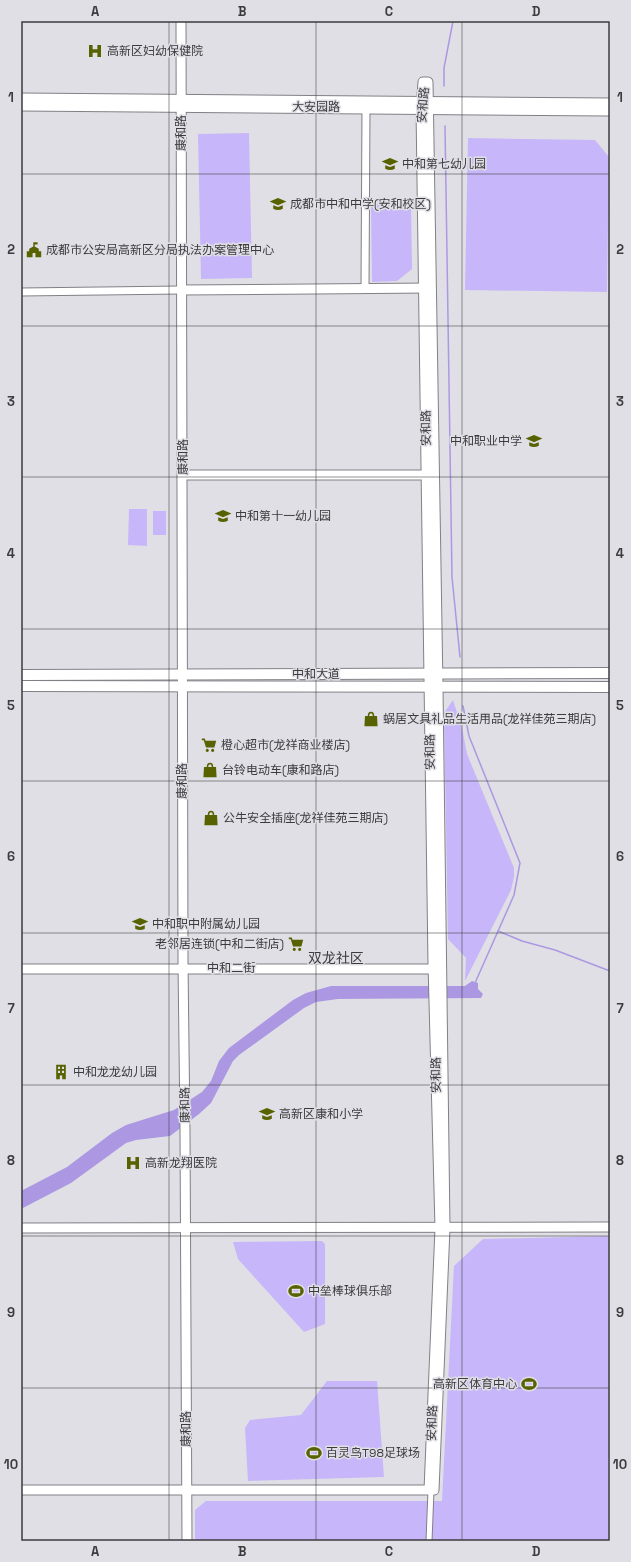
<svg xmlns="http://www.w3.org/2000/svg" width="631" height="1562" viewBox="0 0 631 1562" font-family="'Space Grotesk','Noto Sans SC',sans-serif">
  <style>
    .green { fill: #c7b6f9 }
    .water { fill: #ac98e2 }
    .lines { fill: none; stroke-linecap: round; stroke-linejoin: round }
    .stream { stroke: #ac98e2; stroke-width: 1.5 }
    .pedestrian-casing { stroke: #818086; stroke-width: 7 }
    .minor-casing { stroke: #818086; stroke-width: 9 }
    .tertiary-casing { stroke: #818086; stroke-width: 11 }
    .secondary-casing { stroke: #818086; stroke-width: 12 }
    .pedestrian { stroke: #fff; stroke-width: 5 }
    .minor { stroke: #fff; stroke-width: 7 }
    .tertiary { stroke: #fff; stroke-width: 9 }
    .secondary { stroke: #fff; stroke-width: 10 }
    .grid { fill: none; stroke: #3c3b3e; stroke-width: 1; stroke-opacity: 0.55 }
    .labels { text-anchor: middle; stroke-width: 3; stroke-linejoin: round; paint-order: stroke }
    .poi-label { font-size: 12px; fill: #3c3b3e; stroke: #e0dfe5; text-anchor: start }
    .street-label { font-size: 12px; fill: #3c3b3e; stroke: #e0dfe5 }
    .quarter-label { font-size: 14px; fill: #3c3b3e; stroke: #e0dfe5 }
    .neatline { fill: none; stroke: #3c3b3e; stroke-width: 1.5 }
    .grid-label { font-size: 13px; text-anchor: middle; font-weight: bold; fill: #3c3b3e }
  </style>
  <rect width="100%" height="100%" fill="#e0dfe5"/>
  <g class="green">
    <path d="M249,133L252,278L201,279L198,134Z"/>
    <path d="M468,138L595,140L609,157L607,292L465,290Z"/>
    <path d="M411,203L412,269L397,281L372,282L371,204Z"/>
    <path d="M129,509H147V546L128,545Z"/>
    <rect x="153" y="511" width="13" height="24"/>
    <path d="M453,700L462,728L467,754L514,868V877L511,890L465,981L466,958L448,939L444,713Z"/>
    <path d="M610,1236V1541H195V1510L206,1501H442L454,1266L483,1239Z"/>
    <path d="M322,1241L325,1244V1324L304,1332L238,1259L233,1242Z"/>
    <path d="M327,1381H377L384,1477L248,1481L245,1428L250,1420L301,1415Z"/>
  </g>
  <path class="water" d="M472,981L478,983V989L483,994L481,998L338,999L316,1002L304,1008L239,1055L233,1061L211,1103L199,1114L170,1136L136,1140L126,1143L71,1183L21,1209V1191L67,1167L112,1133L126,1125L174,1110L202,1092L211,1081L219,1061L229,1048L293,1000L306,993L331,986H465Z"/>
  <g class="lines">
    <g class="stream">
      <path d="M444,86V68L453,21"/>
      <path d="M445,126L452,577L460,657"/>
      <path d="M463,706L469,736L520,863L514,895L475,983"/>
      <path d="M498,931L522,941L555,950L610,971"/>
    </g>
    <g class="pedestrian-casing">
      <path id="pedestrian" d="M429,1541L431,1490"/>
    </g>
    <g class="minor-casing">
      <g id="minor">
        <path d="M365,288L366,108"/>
        <path d="M21,292L181,290"/>
      </g>
    </g>
    <g class="tertiary-casing">
      <g id="tertiary">
        <path d="M181,21L183,962L185,1130L187,1541"/>
        <path d="M21,98L610,103"/>
        <path d="M21,106L610,111"/>
        <path d="M181,290L430,288"/>
        <path d="M183,475H432"/>
        <path d="M21,969H440"/>
        <path d="M21,1228L610,1227"/>
        <path d="M21,1490H434L445,1228L438,688L428,82H423L421,108L433,964L440,1228L429,1490"/>
      </g>
    </g>
    <g class="secondary-casing">
      <g id="secondary">
        <path d="M21,675L610,673"/>
        <path d="M21,686L610,687"/>
      </g>
    </g>
    <use href="#pedestrian" class="pedestrian"/>
    <use href="#minor" class="minor"/>
    <use href="#tertiary" class="tertiary"/>
    <use href="#secondary" class="secondary"/>
  </g>
  <path class="grid" d="M169,21V1541M316,21V1541M462,21V1541M21,174H610M21,326H610M21,477H610M21,629H610M21,781H610M21,933H610M21,1085H610M21,1236H610M21,1388H610"/>
  <defs>
    <g id="hospital-bare" transform="scale(1.2)"><path d="M-5-5h3v3.5h4V-5h3V5h-3V1.5h-4V5h-3Z" fill="#596200" stroke="#e0dfe5" stroke-width="2.5" paint-order="stroke"/></g>
    <g id="school-bare" transform="scale(1.2)"><path d="M0-5L7-2L0 1L-7-2ZM-4 1L0 2.5L4 1V4Q0 6-4 4Z" fill="#596200" stroke="#e0dfe5" stroke-width="2.5" paint-order="stroke"/></g>
    <g id="civic-bare" transform="scale(1.2)"><path d="M-.6-6.5H3V-4.5H.6V-3L4-1V1h2V6H-6V1h2V-1L-.6-3ZM-1.2 2.5V6h2.4V2.5Z" fill="#596200" stroke="#e0dfe5" stroke-width="2.5" paint-order="stroke"/></g>
    <g id="shop-bare" transform="scale(1.2)"><path d="M-5-2.5h2.3a2.7 3.5 0 0 1 5.4 0H5L5.5 6h-11ZM-1.5-2.5h3a1.5 2.3 0 0 0-3 0Z" fill="#596200" stroke="#e0dfe5" stroke-width="2.5" paint-order="stroke"/></g>
    <g id="supermarket-bare" transform="scale(1.2)"><path d="M-6-5.5h2.5l.6 2H6L4.5 2H-2.5L-4.4-4H-6ZM-1.5 3.2a1.3 1.3 0 1 0 .1 0ZM3 3.2a1.3 1.3 0 1 0 .1 0Z" fill="#596200" stroke="#e0dfe5" stroke-width="2.5" paint-order="stroke"/></g>
    <g id="building-bare" transform="scale(1.2)"><path d="M-4-6H4V6H1V3H-1V6H-4ZM-2.5-4.3h1.7v1.8h-1.7ZM.8-4.3h1.7v1.8H.8ZM-2.5-1h1.7V.8h-1.7ZM.8-1h1.7V.8H.8Z" fill="#596200" stroke="#e0dfe5" stroke-width="2.5" paint-order="stroke"/></g>
    <g id="stadium-bare" transform="scale(1.2)"><path d="M0-5a6.5 5 0 1 0 0 10a6.5 5 0 1 0 0-10ZM-3.5-1.8h7v3.6h-7Z" fill="#596200" stroke="#e0dfe5" stroke-width="2.5" paint-order="stroke"/></g>
  </defs>
  <g fill-rule="evenodd">
    <use href="#hospital-bare" x="95" y="51"/>
    <use href="#school-bare" x="390" y="164"/>
    <use href="#school-bare" x="278" y="204"/>
    <use href="#civic-bare" x="34" y="250"/>
    <use href="#school-bare" x="534" y="441"/>
    <use href="#school-bare" x="223" y="516"/>
    <use href="#shop-bare" x="371" y="719"/>
    <use href="#supermarket-bare" x="209" y="745"/>
    <use href="#shop-bare" x="210" y="770"/>
    <use href="#shop-bare" x="211" y="818"/>
    <use href="#school-bare" x="140" y="924"/>
    <use href="#supermarket-bare" x="296" y="944"/>
    <use href="#building-bare" x="61" y="1072"/>
    <use href="#school-bare" x="267" y="1114"/>
    <use href="#hospital-bare" x="133" y="1163"/>
    <use href="#stadium-bare" x="296" y="1291"/>
    <use href="#stadium-bare" x="529" y="1384"/>
    <use href="#stadium-bare" x="314" y="1453"/>
  </g>
  <g class="labels">
    <g class="poi-label">
      <text x="107" y="55">高新区妇幼保健院</text>
      <text x="402" y="168">中和第七幼儿园</text>
      <text x="290" y="208">成都市中和中学(安和校区)</text>
      <text x="46" y="254">成都市公安局高新区分局执法办案管理中心</text>
      <text x="522" y="445" text-anchor="end">中和职业中学</text>
      <text x="235" y="520">中和第十一幼儿园</text>
      <text x="383" y="723">蜗居文具礼品生活用品(龙祥佳苑三期店)</text>
      <text x="221" y="749">橙心超市(龙祥商业楼店)</text>
      <text x="222" y="774">台铃电动车(康和路店)</text>
      <text x="223" y="822">公牛安全插座(龙祥佳苑三期店)</text>
      <text x="152" y="928">中和职中附属幼儿园</text>
      <text x="284" y="948" text-anchor="end">老邻居连锁(中和二街店)</text>
      <text x="73" y="1076">中和龙龙幼儿园</text>
      <text x="279" y="1118">高新区康和小学</text>
      <text x="145" y="1167">高新龙翔医院</text>
      <text x="308" y="1295">中垒棒球俱乐部</text>
      <text x="517" y="1388" text-anchor="end">高新区体育中心</text>
      <text x="326" y="1457">百灵鸟T98足球场</text>
    </g>
    <g class="street-label">
      <text transform="translate(423 105) rotate(-85)" y="4">安和路</text>
      <text x="316" y="111">大安园路</text>
      <text transform="translate(181 133) rotate(-90)" y="4">康和路</text>
      <text transform="translate(426 428) rotate(-91)" y="4">安和路</text>
      <text transform="translate(183 457) rotate(-90)" y="4">康和路</text>
      <text x="316" y="678">中和大道</text>
      <text transform="translate(430 752) rotate(-91)" y="4">安和路</text>
      <text transform="translate(182 781) rotate(-90)" y="4">康和路</text>
      <text x="231" y="972">中和二街</text>
      <text transform="translate(436 1075) rotate(-91)" y="4">安和路</text>
      <text transform="translate(185 1105) rotate(-91)" y="4">康和路</text>
      <text transform="translate(432 1423) rotate(-88)" y="4">安和路</text>
      <text transform="translate(186 1429) rotate(-90)" y="4">康和路</text>
    </g>
    <g class="quarter-label">
      <text x="336" y="963">双龙社区</text>
    </g>
  </g>
  <rect width="631" height="1562" fill="none" stroke="#e0dfe5" stroke-width="44"/>
  <rect x="22" y="22" width="587" height="1518" class="neatline"/>
  <g class="grid-label">
    <text x="95" y="16">A</text>
    <text x="242" y="16">B</text>
    <text x="389" y="16">C</text>
    <text x="536" y="16">D</text>
    <text x="11" y="102">1</text>
    <text x="620" y="102">1</text>
    <text x="11" y="254">2</text>
    <text x="620" y="254">2</text>
    <text x="11" y="406">3</text>
    <text x="620" y="406">3</text>
    <text x="11" y="558">4</text>
    <text x="620" y="558">4</text>
    <text x="11" y="710">5</text>
    <text x="620" y="710">5</text>
    <text x="11" y="861">6</text>
    <text x="620" y="861">6</text>
    <text x="11" y="1013">7</text>
    <text x="620" y="1013">7</text>
    <text x="11" y="1165">8</text>
    <text x="620" y="1165">8</text>
    <text x="11" y="1317">9</text>
    <text x="620" y="1317">9</text>
    <text x="11" y="1469">10</text>
    <text x="620" y="1469">10</text>
    <text x="95" y="1556">A</text>
    <text x="242" y="1556">B</text>
    <text x="389" y="1556">C</text>
    <text x="536" y="1556">D</text>
  </g>
</svg>
